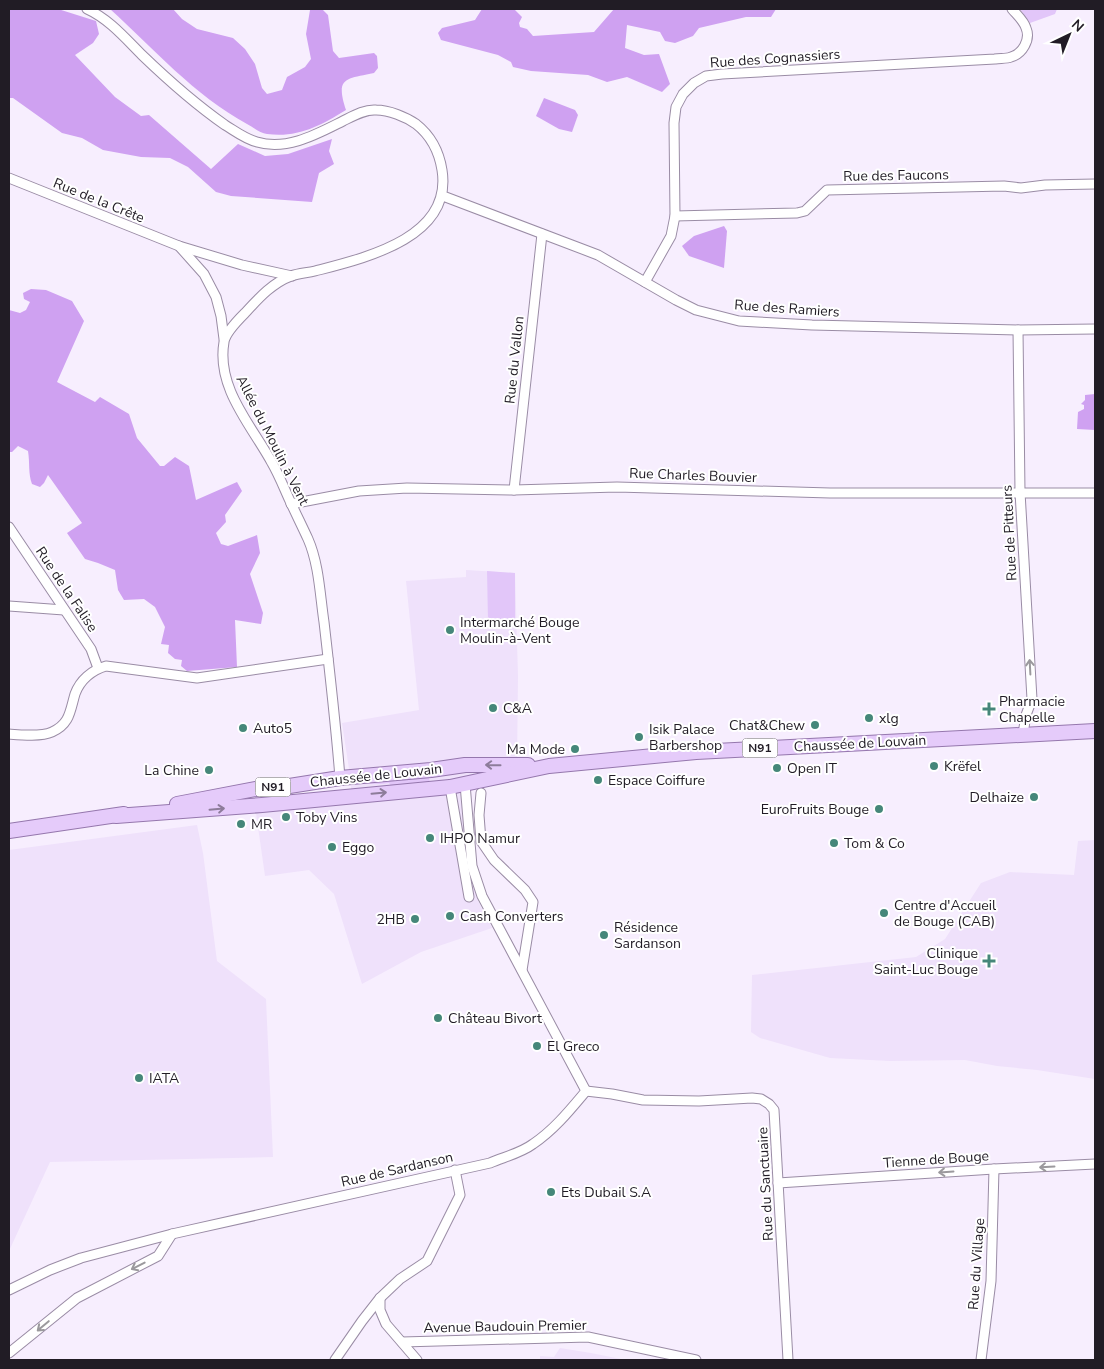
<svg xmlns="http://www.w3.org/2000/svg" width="1104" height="1369" viewBox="0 0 1104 1369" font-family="'Nunito Sans',sans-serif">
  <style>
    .built { fill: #efe1fb }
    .green { fill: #e2c6f9 }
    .forest { fill: #cfa1f1 }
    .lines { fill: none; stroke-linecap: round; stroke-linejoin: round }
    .street-casing { stroke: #9a8ca5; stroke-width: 11 }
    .primary-casing { stroke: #9577ad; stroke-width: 16 }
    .street { stroke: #fff; stroke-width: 9 }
    .primary { stroke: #e5cbfa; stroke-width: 14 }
    .oneway { stroke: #9b999d }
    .oneway2 { stroke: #8d7c9a }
    .poi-dot { fill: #458779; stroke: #fff; stroke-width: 2 }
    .labels { text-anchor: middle; stroke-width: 4; stroke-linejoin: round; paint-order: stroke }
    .shield { fill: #fff; stroke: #646066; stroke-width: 1 }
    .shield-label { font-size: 12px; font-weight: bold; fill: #211c25 }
    .street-label { font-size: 14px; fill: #211c25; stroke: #fff }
    .poi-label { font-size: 14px; fill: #211c25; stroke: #fff; text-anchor: start }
  </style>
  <rect width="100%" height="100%" fill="#f7eefe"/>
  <g class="built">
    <path d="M466,570L515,573L518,676L517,765L465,785L472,866L478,901L492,928L421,952L362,984L334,894L309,870L265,876L255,806L351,798V782L342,723L419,710L406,581L466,577Z"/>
    <path d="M197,825L203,853L217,961L266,999L273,1157L50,1162L9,1251V850Z"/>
    <path d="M1095,840V1079L1037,1070L997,1066L965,1060L890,1061L830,1058L760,1038L751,1032L752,975L916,957L945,939L981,883L1010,872L1074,875L1078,841Z"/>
    <path d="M560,1348L591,1353L626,1360H540V1356L554,1357Z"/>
  </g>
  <g class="green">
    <path d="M1020,9H1057L1055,14L1030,23Z"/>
    <path d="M487,571L515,573V620H488Z"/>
    <path d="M422,777L429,778L430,783L392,787L389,783L380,784L357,783Z"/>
  </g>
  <g class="forest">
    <path d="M9,9H58L96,21L99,34L93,43L75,55L115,97L141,116L149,115L211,169L238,144L265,156L288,154L332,139L329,151L334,164L319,173L312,202L231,196L216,192L188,167L170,158L141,157L103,150L82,138L62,133L13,98H9Z"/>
    <path d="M110,9H173L182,19L197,29L233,38L245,49L255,64L262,88L267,94L282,90L287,77L305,67L311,59L306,34L310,10L322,9L328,15L333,51L339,58L374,53L377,56L378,68L374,73C346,79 335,77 346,110C320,126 298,138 267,134C260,133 253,127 247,124C194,95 154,49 110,9Z"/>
    <path d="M482,9H514L522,17L519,23L520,27L527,29L533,36L594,32L614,9H776L771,17H746L699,28L693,36L675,43L665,41L660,32L627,25L625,48L644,55L659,54L670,84L662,92L627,77L607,82L588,75L531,71L513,67L511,62L498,55L441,40L438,33L442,28L475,20Z"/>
    <path d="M544,98L575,110L578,115L572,132L559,129L536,116Z"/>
    <path d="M724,226L727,231L724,268L689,256L682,246L694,236Z"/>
    <path d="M31,289L46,290L72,301L84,321L57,382L95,402L100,397L129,414L137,438L160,466H164L175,457L189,466L196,500L237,482L242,491L225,515L226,522L216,533L221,544L228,546L257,535L260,553L250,574L263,613L261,624L235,620L237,667L187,671L181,666L182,660L175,659L168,653L169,645L161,644L165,627L155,607L144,599L124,600L118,590L115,570L98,563L85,559L67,533L82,523L48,475L44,483L40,487L32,484C28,473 30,463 28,451L18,446L12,452H9V310L20,313L26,310L30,302L24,299L23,293Z"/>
    <path d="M1095,394V430L1077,429L1078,412L1084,409V405L1081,404L1085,400V395Z"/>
  </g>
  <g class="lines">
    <g class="street-casing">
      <g id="street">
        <path d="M87,9C109,19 125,38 142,55C168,80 195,104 225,125C235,131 245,139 257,142C287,151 317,134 343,121C353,116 365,109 376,110C389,110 406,117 416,124C430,135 439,151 442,170C453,238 365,258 315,271C307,273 299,273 291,276C272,283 258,299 245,313C238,320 225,334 224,342C216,388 252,426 272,463C279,475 284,488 290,501C296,514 302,526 308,539C319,564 320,595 324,622C330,674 336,726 340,778"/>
        <path d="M9,178L179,246L204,274L216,297L221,316L224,339"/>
        <path d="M443,196L598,255L676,300L696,310L739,321L812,325L1018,330L1095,329"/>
        <path d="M675,216L797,213L805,211L827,190L1004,186L1021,188L1045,185L1095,184"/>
        <path d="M179,246L242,265L292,276"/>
        <path d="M645,282L671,236L675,216L674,123L676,107L683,94L694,83L706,76L722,74L995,59C1000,58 1006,59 1011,57C1022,54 1031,40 1026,28C1024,21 1017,15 1012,9"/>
        <path d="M1018,330L1020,492L1032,699L1026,715L1023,734"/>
        <path d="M514,490L542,234"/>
        <path d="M291,504L359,491L407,488L514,490L617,487L830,493H1095"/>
        <path d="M9,527L91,649L98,668"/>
        <path d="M9,606L64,610"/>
        <path d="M9,734C21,735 41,737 52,732C70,724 70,711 75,694C80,680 92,670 106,666L197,678L328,659"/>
        <path d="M450,787L469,897"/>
        <path d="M481,793L479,815L481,841L494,860L525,890L533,902L522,970"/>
        <path d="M586,1091L612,1094L643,1100L699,1101L752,1098L761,1099L769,1104L774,1110L788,1360"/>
        <path d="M778,1183L994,1169L1095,1164"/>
        <path d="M9,1290L50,1270L81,1258L172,1234L490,1163C504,1157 521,1153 533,1144C554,1130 570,1110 586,1091L482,896L472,866L465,784"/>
        <path d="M380,1298V1310L386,1324L417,1360"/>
        <path d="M402,1342L588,1337L696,1360"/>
        <path d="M9,1353L77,1298L158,1256L172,1234"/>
        <path d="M335,1360L362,1321L380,1298L400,1279L427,1261L460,1195L455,1170"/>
        <path d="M981,1360L991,1281L994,1169"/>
      </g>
    </g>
    <g class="primary-casing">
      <g id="primary">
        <path d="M177,804L261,788L283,787L340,778L431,770L465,765H528"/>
        <path d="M116,816L262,805L450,787L549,766L696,752L1095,731"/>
        <path d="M9,831L124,814"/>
      </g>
    </g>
    <use href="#street" class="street"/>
    <use href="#primary" class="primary"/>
  </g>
  <defs><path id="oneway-shaft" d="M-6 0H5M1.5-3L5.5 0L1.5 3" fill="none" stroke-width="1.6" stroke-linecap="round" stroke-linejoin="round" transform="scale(1.25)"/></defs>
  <g class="oneway">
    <use href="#oneway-shaft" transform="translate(1030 667) rotate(-93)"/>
    <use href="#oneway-shaft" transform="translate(1047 1167) rotate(177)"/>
    <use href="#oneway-shaft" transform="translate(946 1172) rotate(176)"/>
    <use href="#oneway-shaft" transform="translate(138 1266) rotate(153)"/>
    <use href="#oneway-shaft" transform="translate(43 1326) rotate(140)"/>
  </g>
  <g class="oneway2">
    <use href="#oneway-shaft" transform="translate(493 765) rotate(-179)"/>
    <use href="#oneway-shaft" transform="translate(379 793) rotate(-5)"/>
    <use href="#oneway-shaft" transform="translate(217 809) rotate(-5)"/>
  </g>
  <g class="poi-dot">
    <circle cx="450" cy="630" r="5"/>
    <circle cx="493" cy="708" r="5"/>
    <path d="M986.5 701.5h5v5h5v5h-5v5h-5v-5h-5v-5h5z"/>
    <circle cx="869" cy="718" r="5"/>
    <circle cx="815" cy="725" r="5"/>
    <circle cx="243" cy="728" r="5"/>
    <circle cx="639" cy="737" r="5"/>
    <circle cx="575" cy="749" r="5"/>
    <circle cx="934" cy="766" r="5"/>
    <circle cx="777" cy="768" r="5"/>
    <circle cx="209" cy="770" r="5"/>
    <circle cx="598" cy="780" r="5"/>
    <circle cx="1034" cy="797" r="5"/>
    <circle cx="879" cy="809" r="5"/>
    <circle cx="286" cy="817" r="5"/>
    <circle cx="241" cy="824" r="5"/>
    <circle cx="430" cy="838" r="5"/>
    <circle cx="834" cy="843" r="5"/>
    <circle cx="332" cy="847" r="5"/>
    <circle cx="884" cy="913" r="5"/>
    <circle cx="450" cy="916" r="5"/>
    <circle cx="415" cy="919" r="5"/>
    <circle cx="604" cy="935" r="5"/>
    <path d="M986.5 953.5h5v5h5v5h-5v5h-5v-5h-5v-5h5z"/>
    <circle cx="438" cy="1018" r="5"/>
    <circle cx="537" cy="1046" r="5"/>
    <circle cx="139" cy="1078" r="5"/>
    <circle cx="551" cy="1192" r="5"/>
  </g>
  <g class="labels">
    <g class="shield">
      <rect x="742.5" y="738.5" width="35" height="19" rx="4"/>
      <rect x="255.5" y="777.5" width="35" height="19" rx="4"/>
    </g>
    <g class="shield-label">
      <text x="760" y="752">N91</text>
      <text x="273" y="791">N91</text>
    </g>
    <g class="street-label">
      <text transform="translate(775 58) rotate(-4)" y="5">Rue des Cognassiers</text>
      <text transform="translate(896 175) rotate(-1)" y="5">Rue des Faucons</text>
      <text transform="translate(99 200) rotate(22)" y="5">Rue de la Crête</text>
      <text transform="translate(787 308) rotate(4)" y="5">Rue des Ramiers</text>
      <text transform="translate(514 360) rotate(-84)" y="5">Rue du Vallon</text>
      <text transform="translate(273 440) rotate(63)" y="5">Allée du Moulin à Vent</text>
      <text transform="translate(693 475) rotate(2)" y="5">Rue Charles Bouvier</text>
      <text transform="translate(1009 533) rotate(-93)" y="5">Rue de Pitteurs</text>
      <text transform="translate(67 589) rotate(56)" y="5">Rue de la Falise</text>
      <text transform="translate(860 743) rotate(-3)" y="5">Chaussée de Louvain</text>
      <text transform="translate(376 775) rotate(-6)" y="5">Chaussée de Louvain</text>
      <text transform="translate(936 1159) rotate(-4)" y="5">Tienne de Bouge</text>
      <text transform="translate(397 1169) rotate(-13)" y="5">Rue de Sardanson</text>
      <text transform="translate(765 1184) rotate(-93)" y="5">Rue du Sanctuaire</text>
      <text transform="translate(976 1264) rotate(-86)" y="5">Rue du Village</text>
      <text transform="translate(505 1326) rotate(-1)" y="5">Avenue Baudouin Premier</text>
    </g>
    <g class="poi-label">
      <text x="460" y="627">Intermarché Bouge<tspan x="460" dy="16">Moulin-à-Vent</tspan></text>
      <text x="999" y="706">Pharmacie<tspan x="999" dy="16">Chapelle</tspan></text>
      <text x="503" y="713">C&amp;A</text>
      <text x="879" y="723">xlg</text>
      <text x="805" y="730" text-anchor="end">Chat&amp;Chew</text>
      <text x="253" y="733">Auto5</text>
      <text x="649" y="734">Isik Palace<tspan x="649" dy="16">Barbershop</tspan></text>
      <text x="565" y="754" text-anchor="end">Ma Mode</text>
      <text x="944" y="771">Krëfel</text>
      <text x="787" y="773">Open IT</text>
      <text x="199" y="775" text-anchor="end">La Chine</text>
      <text x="608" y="785">Espace Coiffure</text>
      <text x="1024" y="802" text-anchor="end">Delhaize</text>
      <text x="869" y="814" text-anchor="end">EuroFruits Bouge</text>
      <text x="296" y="822">Toby Vins</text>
      <text x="251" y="829">MR</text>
      <text x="440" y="843">IHPO Namur</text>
      <text x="844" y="848">Tom &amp; Co</text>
      <text x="342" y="852">Eggo</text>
      <text x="894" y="910">Centre d'Accueil<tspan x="894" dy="16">de Bouge (CAB)</tspan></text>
      <text x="460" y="921">Cash Converters</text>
      <text x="405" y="924" text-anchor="end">2HB</text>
      <text x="614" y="932">Résidence<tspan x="614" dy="16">Sardanson</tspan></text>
      <text x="978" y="958" text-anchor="end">Clinique<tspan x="978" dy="16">Saint-Luc Bouge</tspan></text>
      <text x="448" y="1023">Château Bivort</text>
      <text x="547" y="1051">El Greco</text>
      <text x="149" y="1083">IATA</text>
      <text x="561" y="1197">Ets Dubail S.A</text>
    </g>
  </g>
  <rect width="1104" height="1369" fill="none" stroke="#211c25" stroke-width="20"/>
  <g transform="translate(1069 35) rotate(43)" stroke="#ffffff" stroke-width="4" paint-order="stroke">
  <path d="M0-4L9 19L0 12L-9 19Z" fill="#211c25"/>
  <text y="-8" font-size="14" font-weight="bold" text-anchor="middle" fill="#211c25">N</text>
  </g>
</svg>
